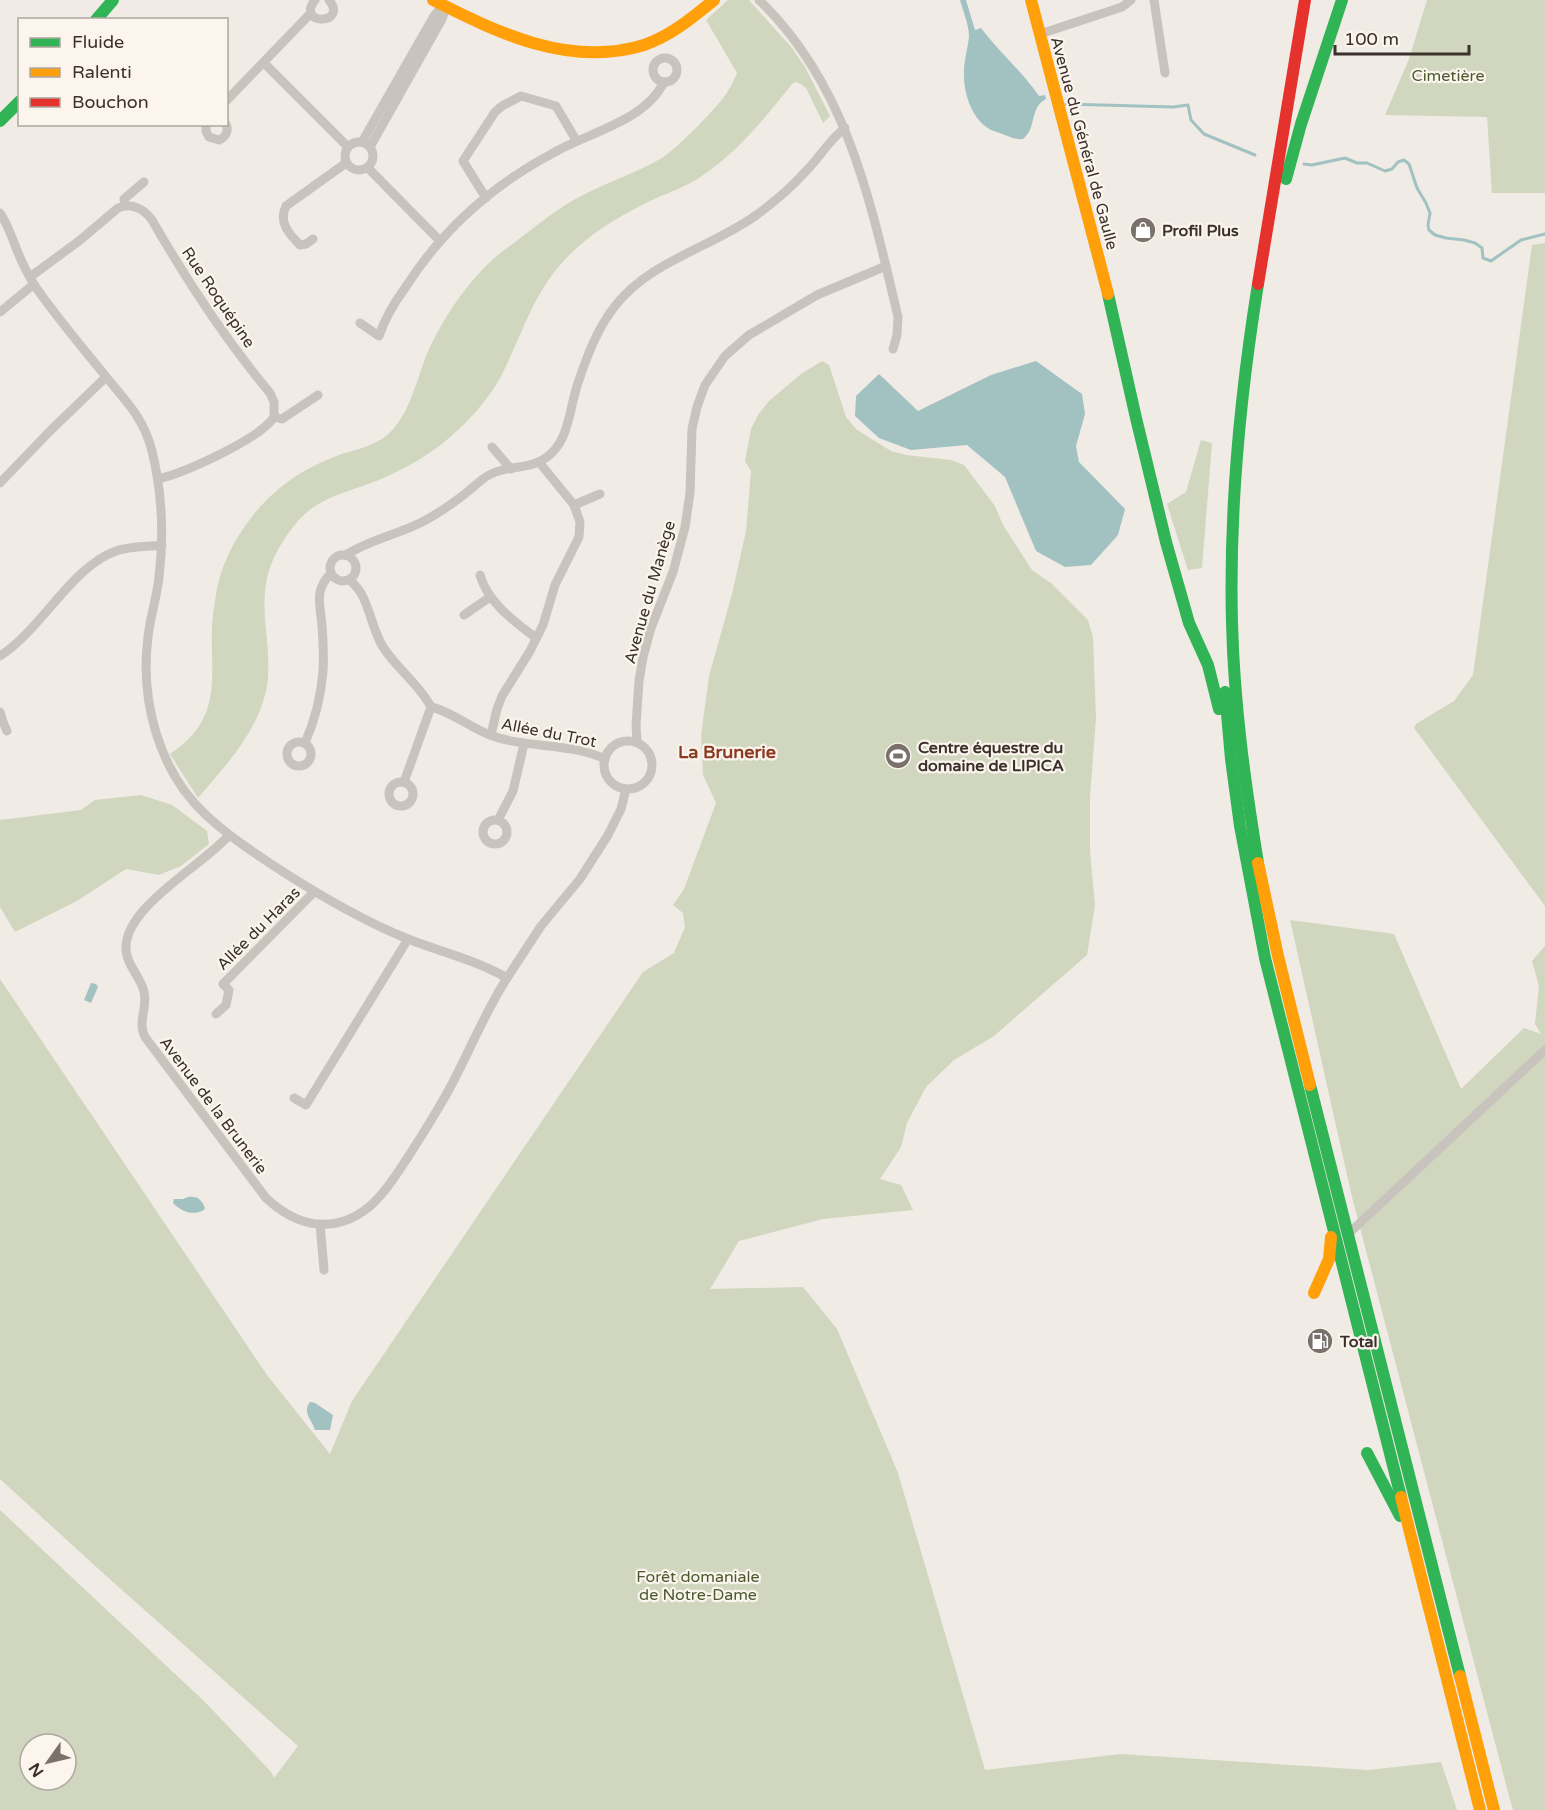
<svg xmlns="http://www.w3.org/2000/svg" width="1545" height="1810" viewBox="0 0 1545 1810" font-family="'Varela Round',sans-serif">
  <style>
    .green { fill: #d1d6bf; fill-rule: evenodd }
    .water { fill: #a1c2c1 }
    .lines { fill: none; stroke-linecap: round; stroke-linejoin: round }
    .stream { stroke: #a1c2c1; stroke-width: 3 }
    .street { stroke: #c9c3be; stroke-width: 9 }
    .fast { stroke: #30b455; stroke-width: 12 }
    .slow { stroke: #ff9f0a; stroke-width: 12 }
    .jam { stroke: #e5322d; stroke-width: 12 }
    .labels { text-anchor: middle; stroke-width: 4.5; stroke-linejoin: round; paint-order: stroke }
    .park-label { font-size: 16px; fill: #4a5a2e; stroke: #fbf5ee }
    .street-label { font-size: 16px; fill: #3b302b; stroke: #fbf5ee }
    .poi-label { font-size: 16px; font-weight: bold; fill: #3b302b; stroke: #fbf5ee; text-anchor: start }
    .neighbourhood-label { font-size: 18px; font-weight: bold; fill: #8c3b22; stroke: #fbf5ee }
  </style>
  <rect width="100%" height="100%" fill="#f0ebe5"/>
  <g class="green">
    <path d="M728,0H749L792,48L805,67L830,116L823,123L806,88L801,84L795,82L792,84C764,119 739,151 702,176C685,188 663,194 644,204C614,219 582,239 560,265C531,298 520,341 500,378C487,401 469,421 449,438C429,455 405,469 381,479C351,492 321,495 298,521C281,541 267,565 265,592C262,625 273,657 266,691C256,734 226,765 198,798L170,754C214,724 213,695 212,647C211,630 213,611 216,595C221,562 238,532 260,507C282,482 310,465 342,454C358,449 373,446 386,436C411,416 417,375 430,347C445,316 464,287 489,263C498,254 509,247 519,239C539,224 559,207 581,196C608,182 636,173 662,158C677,148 716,109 726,94C730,88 734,80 737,73L706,20Z"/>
    <path d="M1427,0H1545V193H1492L1487,117L1385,115L1409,59Z"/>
    <path d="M1545,243V906L1414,728L1416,724L1454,701L1473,675L1532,245Z"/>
    <path d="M822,361L829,365L846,417L857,430L891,451L906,455L951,460L964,465L995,506L1003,525L1032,570L1052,584L1088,620L1093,637L1096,718L1090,797V851L1095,905L1087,955L994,1036L954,1060L926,1087L907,1123L901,1147L880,1179L901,1185L913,1210L823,1219L739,1241L710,1289L803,1287L837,1329L898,1473L985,1770L1121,1754L1368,1770L1441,1762L1457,1810H0V1510L205,1702L245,1744L271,1772L274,1778L298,1746L104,1574L0,1479V979L267,1375L330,1454L352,1401L643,972L674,953L685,927L683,913L673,905L684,889L716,803L703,775L701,736L709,676L732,594L746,531L751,471L745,461L751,429L758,415L769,401L801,374ZM30,1744H66V1780H30Z"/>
    <path d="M1201,440L1212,443L1202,568L1188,570L1167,504L1186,492Z"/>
    <path d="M141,795L172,805L207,831L209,844L181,866L159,875L126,869L77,901L15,932L0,907V820L81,810L95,800Z"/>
    <path d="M1290,920L1394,934L1461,1089L1524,1028L1541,1034L1535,1024L1539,986L1532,961L1545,946V1810H1513L1509,1796L1352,1197Z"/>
  </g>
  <g class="water">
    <path d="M960,0H966L975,30L981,28C999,52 1022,71 1039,96L1045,95L1046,99C1029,108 1037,128 1023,139C1014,140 1006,135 997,132C974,126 963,95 964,72C964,60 968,48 969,36C969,25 963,11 960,0Z"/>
    <path d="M1036,361L1082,394L1085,414L1076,446L1079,462L1125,509L1118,535L1091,565L1065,567L1036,551L1005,477L967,445L911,450L879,438L855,416L856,396L879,374L918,411L991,375Z"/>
    <path d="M91,983L96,984L98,987L91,1003L84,1000Z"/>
    <path d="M188,1197C198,1196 201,1199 205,1208L204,1210C193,1216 182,1212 173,1203L174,1199H183Z"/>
    <path d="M310,1402L315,1403L333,1415L330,1430H315C312,1420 302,1412 310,1402Z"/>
  </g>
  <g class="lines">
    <g class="stream">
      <path d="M1066,104L1173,107L1188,105L1191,120L1204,134L1255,155"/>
      <path d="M1304,164L1312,165L1345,158L1357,163H1367L1385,171L1392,169L1398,162L1404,160L1409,164L1417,188L1426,203L1430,213L1428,225L1429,230L1435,235L1446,238L1464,240L1475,243L1482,248L1483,258L1491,261L1521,240L1545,234"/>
    </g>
    <g class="street">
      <path d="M315,0C295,26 349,25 329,0"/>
      <path d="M759,0C847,84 871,203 898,317L897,335L893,349"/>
      <path d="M1154,0L1165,73"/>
      <path d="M1040,34L1122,7L1131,0"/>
      <circle cx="665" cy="70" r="12"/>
      <path d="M264,63L348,147"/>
      <path d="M226,101L311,13"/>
      <path d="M206,124V131L209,137L219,140C226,137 229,131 226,124"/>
      <circle cx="359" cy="156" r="14"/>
      <path d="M362,142L434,16L443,5L444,13L442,19L370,147"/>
      <path d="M368,168L440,241"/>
      <path d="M486,198L463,161L495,112L502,106L521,96L556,106L576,140"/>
      <path d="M125,205L124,199L144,182"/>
      <path d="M0,213C7,223 10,233 15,245C20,259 27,273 35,286C57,318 83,348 107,378C127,402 144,419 152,451C162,492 164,535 159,577C157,597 150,617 148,637C140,699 158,770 205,814C226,834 250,850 274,866C317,894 361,920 408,939C441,952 476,960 507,978L541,926L580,879L608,835L621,809L626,789"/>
      <path d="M313,239L306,244L300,245C289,234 278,222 286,206L346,163"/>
      <path d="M30,277L79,241L118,208C131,202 144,209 152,220C187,281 225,339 270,393L274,402V417C260,439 184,473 158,479"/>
      <path d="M0,312L34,284"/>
      <path d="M360,323L379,336C385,318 394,303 405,288C442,230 494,184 555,152C590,132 645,121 664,82"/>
      <path d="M274,417L282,419L318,395"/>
      <path d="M492,447L511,469"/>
      <path d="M0,483L51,430L106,377"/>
      <path d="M574,505L600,494"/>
      <circle cx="343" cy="568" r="13"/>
      <path d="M346,555C368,540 396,535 420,523C436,515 452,504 466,493C474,487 482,478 491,474C509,465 530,470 547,457C570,440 569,408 578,383C587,356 597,329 615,306C650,261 710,248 755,216C773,203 791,188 806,171C820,157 829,140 845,128"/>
      <path d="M480,575C488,603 514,621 536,638"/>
      <path d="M350,580C354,584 359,589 362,595C371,612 373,631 383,647C397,669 420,685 431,707C451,711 470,728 490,735C527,749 569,742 605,759"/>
      <path d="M464,615L490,597"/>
      <path d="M0,656C42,629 71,567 116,551C130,546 147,547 162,545"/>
      <path d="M0,712L3,722L7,731"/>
      <path d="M491,735L497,709L502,696L530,651L543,625L555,585L579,537L580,522L574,505L539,462"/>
      <circle cx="628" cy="765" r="24"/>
      <circle cx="299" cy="754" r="12"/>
      <path d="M637,742L636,725L639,681L643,657L651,628L673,572L685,527L690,493L692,429L697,407L705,385L725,356L749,335L817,295L886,266"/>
      <path d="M305,743C315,720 321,696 323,671C324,656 323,640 322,625C320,603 314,591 331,573"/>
      <circle cx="401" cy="794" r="12"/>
      <path d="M404,782L431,707"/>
      <circle cx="495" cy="832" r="12"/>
      <path d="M498,820L513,791L524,744"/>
      <path d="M229,835C204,865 123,907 126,950C127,966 141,977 144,992C148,1008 137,1021 145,1037L266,1198C297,1227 334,1235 369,1207C385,1193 396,1175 408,1157C421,1137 434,1116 446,1095C468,1056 483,1015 507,978"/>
      <path d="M216,1014L226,1005L229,990L223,984L314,892"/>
      <path d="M294,1098L306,1105L408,939"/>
      <path d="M320,1224L324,1270"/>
      <path d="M1347,1235L1545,1050"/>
    </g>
    <g class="fast">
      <path d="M96,20L113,0"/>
      <path d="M0,121L20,101"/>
      <path d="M1286,179L1301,124L1342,0"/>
      <path d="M1108,294L1136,418L1166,542L1189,623L1208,665L1219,709"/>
      <path d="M1225,692L1231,759L1240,826L1265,958L1401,1497"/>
      <path d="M1258,863C1245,783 1234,704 1232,623C1229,509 1240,396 1258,284"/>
      <path d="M1310,1085L1460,1676"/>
      <path d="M1367,1453L1400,1516"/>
    </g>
    <g class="slow">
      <path d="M433,0C498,33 570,68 644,45C671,36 693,17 714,0"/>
      <path d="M1031,0L1108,294"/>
      <path d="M1258,863L1278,956L1310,1085"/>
      <path d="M1314,1293L1329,1259L1331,1237"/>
      <path d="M1401,1497L1480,1810"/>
      <path d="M1460,1676L1494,1810"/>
    </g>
    <path class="jam" d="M1258,284L1305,0"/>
  </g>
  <defs>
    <g id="shop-disc" transform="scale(1.35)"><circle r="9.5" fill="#7a716c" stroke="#fbf5ee"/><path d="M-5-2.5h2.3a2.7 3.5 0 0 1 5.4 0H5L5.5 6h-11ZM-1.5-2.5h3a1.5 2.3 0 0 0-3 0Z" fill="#fff"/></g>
    <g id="stadium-disc" transform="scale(1.35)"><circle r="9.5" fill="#7a716c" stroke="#fbf5ee"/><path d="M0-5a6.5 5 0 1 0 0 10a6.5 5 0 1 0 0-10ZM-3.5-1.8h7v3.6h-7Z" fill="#fff"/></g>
    <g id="fuel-disc" transform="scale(1.35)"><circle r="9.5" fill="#7a716c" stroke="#fbf5ee"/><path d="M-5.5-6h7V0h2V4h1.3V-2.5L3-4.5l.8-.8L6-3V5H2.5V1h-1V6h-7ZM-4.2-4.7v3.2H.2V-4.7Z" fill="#fff"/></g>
  </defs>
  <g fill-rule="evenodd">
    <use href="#shop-disc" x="1143" y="230"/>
    <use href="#stadium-disc" x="898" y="756"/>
    <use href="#fuel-disc" x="1320" y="1341"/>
  </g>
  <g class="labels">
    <g class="park-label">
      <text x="1448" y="81">Cimetière</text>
      <text x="698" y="1582">Forêt domaniale<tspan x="698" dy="18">de Notre-Dame</tspan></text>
    </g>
    <g class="street-label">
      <text transform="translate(1085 143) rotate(75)" y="6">Avenue du Général de Gaulle</text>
      <text transform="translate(219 297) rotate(56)" y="6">Rue Roquépine</text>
      <text transform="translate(649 592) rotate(-74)" y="6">Avenue du Manège</text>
      <text transform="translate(549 732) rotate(11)" y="6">Allée du Trot</text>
      <text transform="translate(258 928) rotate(-45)" y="6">Allée du Haras</text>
      <text transform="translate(214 1105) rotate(53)" y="6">Avenue de la Brunerie</text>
    </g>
    <g class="poi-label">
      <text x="1162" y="236">Profil Plus</text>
      <text x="918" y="753">Centre équestre du<tspan x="918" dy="18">domaine de LIPICA</tspan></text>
      <text x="1340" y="1347">Total</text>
    </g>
    <g class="neighbourhood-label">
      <text x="727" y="758">La Brunerie</text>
    </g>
  </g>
  <rect x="18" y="18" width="210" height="108" fill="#fbf5ee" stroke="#aea6a0" stroke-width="1.5"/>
  <rect x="30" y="38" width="30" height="9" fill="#30b455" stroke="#aea6a0" stroke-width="1.5"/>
  <text x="72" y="48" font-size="18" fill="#3b302b">Fluide</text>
  <rect x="30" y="68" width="30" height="9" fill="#ff9f0a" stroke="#aea6a0" stroke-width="1.5"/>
  <text x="72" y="78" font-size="18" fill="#3b302b">Ralenti</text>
  <rect x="30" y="98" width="30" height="9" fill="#e5322d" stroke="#aea6a0" stroke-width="1.5"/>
  <text x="72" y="108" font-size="18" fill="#3b302b">Bouchon</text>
  <g transform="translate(48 1762) rotate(236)"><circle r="28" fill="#fbf5ee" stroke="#aea6a0" stroke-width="1.5"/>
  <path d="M0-4.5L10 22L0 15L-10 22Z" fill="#7a716c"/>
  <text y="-9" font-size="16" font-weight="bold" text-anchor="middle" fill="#3b302b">N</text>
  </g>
  <path d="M1335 45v9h134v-9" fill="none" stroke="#3b302b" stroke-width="3"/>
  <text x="1344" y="45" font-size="18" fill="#3b302b" stroke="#fbf5ee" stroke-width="4.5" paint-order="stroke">100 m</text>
</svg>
